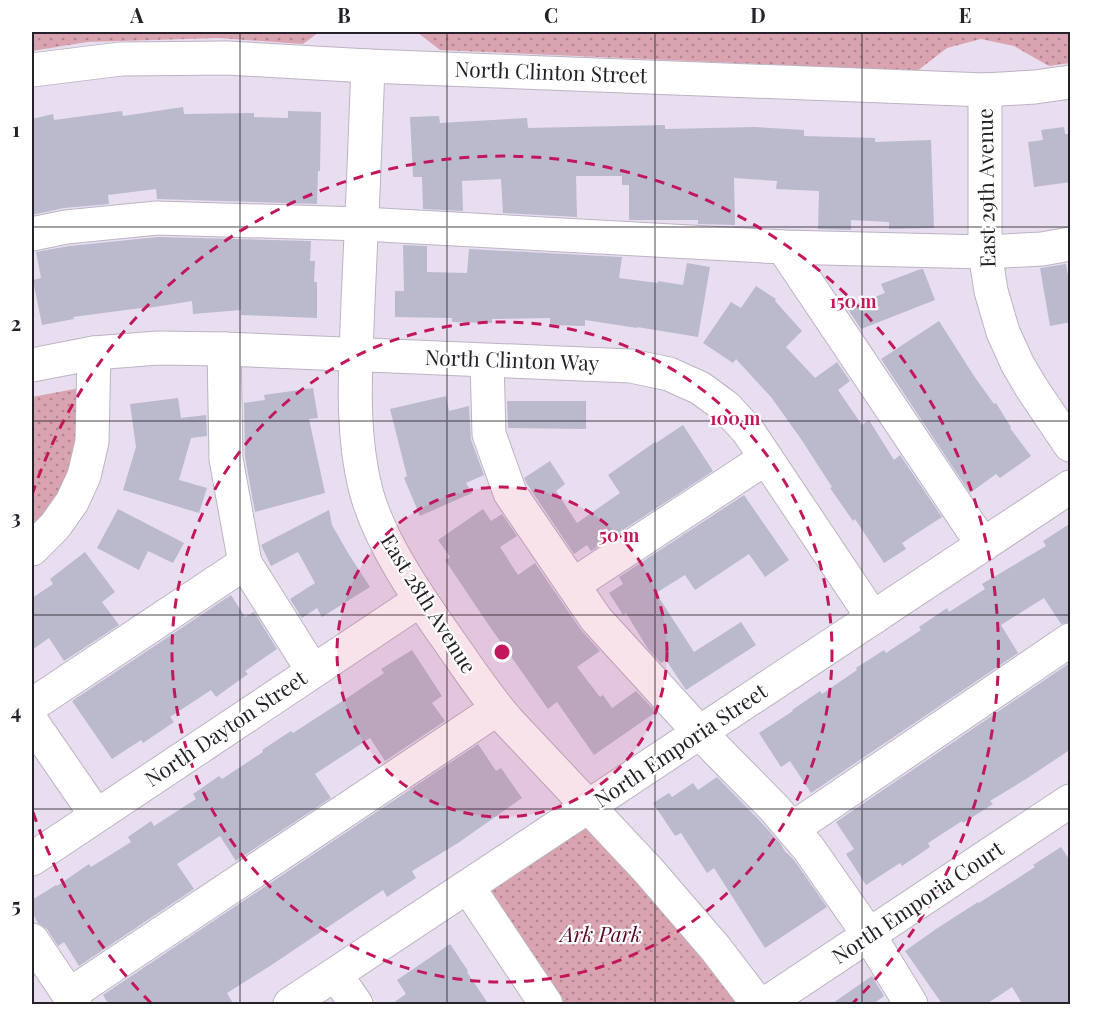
<svg xmlns="http://www.w3.org/2000/svg" width="1102" height="1036" viewBox="0 0 1102 1036" font-family="'Playfair Display',serif">
  <style>
    .park { fill: url(#park-dots) }
    .building { fill: #babacc }
    .lines { fill: none; stroke-linecap: round; stroke-linejoin: round }
    .minor-casing { stroke: #bcb3c3; stroke-width: 35 }
    .minor { stroke: #fff; stroke-width: 33 }
    .grid { fill: none; stroke: #252128; stroke-width: 1.5; stroke-opacity: 0.55 }
    .ring { fill: none; stroke: #c2185b; stroke-width: 3; stroke-dasharray: 10 8 }
    .labels { text-anchor: middle; stroke-width: 4.5; stroke-linejoin: round; paint-order: stroke }
    .street-label { font-size: 21px; fill: #252128; stroke: #fff }
    .park-label { font-size: 21px; font-style: italic; fill: #5b092a; stroke: #fff }
    .centre { fill: #c2185b; stroke: #fff; stroke-width: 3 }
    .ring-label { font-size: 18px; text-anchor: middle; font-weight: bold; fill: #c2185b; stroke: #fff; stroke-width: 4.5; stroke-linejoin: round; paint-order: stroke }
    .neatline { fill: none; stroke: #252128; stroke-width: 2 }
    .grid-label { font-size: 20px; text-anchor: middle; font-weight: bold; fill: #252128 }
  </style>
  <defs>
    <pattern id="park-dots" width="8" height="8" patternUnits="userSpaceOnUse" patternTransform="scale(1.5)"><rect width="8" height="8" fill="#d9a4b0"/><path d="M2 2h.1M6 6h.1" fill="none" stroke="#b0858f" stroke-width="1.8" stroke-linecap="round"/></pattern>
  </defs>
  <rect width="100%" height="100%" fill="#e8def0"/>
  <g class="park">
    <path d="M32,32H319L303,44L219,38L87,42L32,51Z"/>
    <path d="M417,32H1070V63L1049,66L1014,46L981,39L947,48L917,71L440,50Z"/>
    <path d="M80,388L81,422L65,489L32,530V397Z"/>
    <path d="M593,821L750,1004H565L490,891Z"/>
  </g>
  <g class="building">
    <path d="M183,107L184,114L254,113V117L288,118V111L321,112L320,171H318L317,204L157,199L156,189L108,195L109,204L64,208L32,215V119L53,114L54,120L122,111L123,116Z"/>
    <path d="M439,116L440,123L527,118L528,128L665,125V129L755,127L804,130V136L875,138V142L931,140L934,228L889,229V222L851,220V230L818,229L819,191L776,189L777,181L734,178L735,225L698,224V220H629V185H622V176H576L577,217L503,213L501,179L462,181L463,211L423,209L422,177H413L410,117Z"/>
    <path d="M1064,127L1065,134H1071V182L1034,187L1028,142L1043,140L1041,130Z"/>
    <path d="M158,237L311,241L310,261H315L314,282H317V318L241,315V310L193,314L192,301L142,309L141,308L73,317L74,319L42,325L33,280L41,278L36,252L69,246Z"/>
    <path d="M403,245L427,246V272L467,273L469,249L622,257L619,278L658,283V281L683,285L687,263L710,267L698,337L637,327V328L585,320V326L550,325V318L492,319V323L452,322V318L395,317V291H404Z"/>
    <path d="M1066,264L1071,294V322L1050,326L1040,268Z"/>
    <path d="M921,269H923L935,300L861,329L847,308L885,293L881,284Z"/>
    <path d="M756,286L776,299L775,301L802,331L786,347L815,378L837,362L850,381L838,390L862,425L869,420L894,460L900,455L942,517L902,543L906,549L884,563L855,519L853,521L830,488L832,487L801,439L771,397L736,359L733,363L703,343L731,302L741,308Z"/>
    <path d="M939,321L974,376L994,404L996,403L1011,427L1010,428L1031,456L1000,478L996,474L970,493L881,359Z"/>
    <path d="M313,388L318,418L309,419L325,493L255,512L245,457L244,403L265,400L264,395Z"/>
    <path d="M446,396L449,411L469,406L471,440L484,475L466,483L472,493L420,516L404,478L407,476L390,409Z"/>
    <path d="M178,398L181,418L206,415L207,436L191,438L179,480L207,488L199,513L123,490L136,447L130,404Z"/>
    <path d="M507,401H586V429L508,428Z"/>
    <path d="M683,425L713,471L591,551L587,545L574,554L527,484L524,478L550,461L565,484L556,491L577,523L620,493L608,475L655,442L656,443Z"/>
    <path d="M744,495L789,560L765,577L749,554L695,590L685,575L656,593L694,652L741,622L756,645L686,690L666,660L661,663L648,649L626,613L623,615L609,593L623,584L619,577Z"/>
    <path d="M118,509L184,543L173,563L148,551L139,570L97,548Z"/>
    <path d="M483,509L491,521L502,514L517,536L500,547L518,575L535,563L581,630L600,651L577,667L600,697L603,695L612,708L636,691L656,712L594,755L557,702L548,709L488,624L445,560L450,557L438,540Z"/>
    <path d="M329,510L332,525L348,553L370,587L322,617L317,608L302,618L290,599L315,583L298,552L271,566L261,545Z"/>
    <path d="M1071,523V622L1061,624L1044,598L1001,625L1018,653L811,793L790,761L781,767L759,733L793,711L792,710L820,691L822,694L857,670L856,668L884,650L886,653L921,630L919,627L947,608L949,612L985,589L982,584L1046,546L1043,541Z"/>
    <path d="M85,552L115,592L102,602L119,625L64,661L49,638L32,650V598L53,584L50,579Z"/>
    <path d="M231,595L245,617L254,612L277,649L245,671L248,674L216,697L211,690L170,717L174,722L143,743L141,740L112,759L72,701Z"/>
    <path d="M412,650L442,696L432,703L445,721L385,761L370,738L315,774L331,798L236,861L220,836L177,864L194,889L79,966L64,942L58,946L47,929L38,923L32,912V900L56,885L57,886L89,864L91,867L131,842L128,837L151,821L154,826L196,799L193,794L219,776L222,779L263,752L262,750L291,731L293,733L344,700L384,673L381,669Z"/>
    <path d="M1071,662V749L1026,779L990,801L993,804L963,823L962,821L928,843L930,847L902,866L900,863L866,885L846,854L854,849L836,822Z"/>
    <path d="M478,744L496,771L501,768L522,798L458,843L412,871L416,878L387,897L383,890L270,966L227,993L234,1005H109L103,995Z"/>
    <path d="M717,777L760,821L780,843L786,853H787L794,860L827,907L765,948L714,868L707,873L681,833L675,836L653,803L669,793L672,797L693,783L698,790Z"/>
    <path d="M1061,847L1071,862V1005H1023L1012,987L985,1005H943L905,951L936,929L978,902L979,903L1035,867L1033,865Z"/>
    <path d="M450,944L468,971L467,972L489,1005H390L406,994L397,980Z"/>
    <path d="M872,976L884,996L872,1005H830Z"/>
  </g>
  <g class="lines">
    <g class="minor-casing">
      <g id="minor">
        <path d="M368,66C365,144 362,223 358,301C356,364 350,429 366,491C380,543 418,597 449,641C468,668 486,696 508,721L648,870L716,949L758,1004"/>
        <path d="M32,70L121,59L227,58L368,66L985,90L1035,87L1070,82"/>
        <path d="M985,90V252L991,291L1003,332L1017,363L1031,387L1070,445"/>
        <path d="M32,234L66,227L157,218L362,224L783,247L985,252L1042,249L1070,244"/>
        <path d="M783,247L983,545"/>
        <path d="M224,349L226,459L245,563L313,671"/>
        <path d="M487,361L489,434L510,493L596,619L700,733L774,808L809,849L869,935L911,1004"/>
        <path d="M32,365L94,353L158,348L224,349L631,366L669,374L700,388L726,407L748,431L873,618"/>
        <path d="M32,549L55,526L72,502L84,476L92,442L94,353"/>
        <path d="M573,585L766,458"/>
        <path d="M32,705L245,563"/>
        <path d="M32,722L96,815"/>
        <path d="M792,829L1070,640"/>
        <path d="M32,859L420,600"/>
        <path d="M468,887L546,1004"/>
        <path d="M32,940L75,1004"/>
        <path d="M336,975L356,1004"/>
        <path d="M69,995L497,709"/>
        <path d="M290,1004L1070,487"/>
        <path d="M765,1004L1070,801"/>
      </g>
    </g>
    <use href="#minor" class="minor"/>
  </g>
  <path class="grid" d="M240,32V1004M447,32V1004M655,32V1004M862,32V1004M32,227H1070M32,421H1070M32,615H1070M32,809H1070"/>
  <circle cx="502" cy="652" r="165" fill="#c2185b" fill-opacity=".12"/>
  <g class="ring">
    <circle cx="502" cy="652" r="165"/>
    <circle cx="502" cy="652" r="330"/>
    <path d="M151 1003A496 496 0 0 1 32 809M32 495A496 496 0 1 1 853 1003"/>
  </g>
  <g class="labels">
    <g class="street-label">
      <text transform="translate(551 73) rotate(2)" y="7">North Clinton Street</text>
      <text transform="translate(987 188) rotate(-91)" y="7">East 29th Avenue</text>
      <text transform="translate(512 361) rotate(2)" y="7">North Clinton Way</text>
      <text transform="translate(428 604) rotate(58)" y="7">East 28th Avenue</text>
      <text transform="translate(226 729) rotate(-34)" y="7">North Dayton Street</text>
      <text transform="translate(681 746) rotate(-34)" y="7">North Emporia Street</text>
      <text transform="translate(918 903) rotate(-34)" y="7">North Emporia Court</text>
    </g>
    <g class="park-label">
      <text x="601" y="942">Ark Park</text>
    </g>
  </g>
  <circle cx="502" cy="652" r="9" class="centre"/>
  <g class="ring-label">
    <text x="853" y="308">150 m</text>
    <text x="735" y="425">100 m</text>
    <text x="619" y="542">50 m</text>
  </g>
  <rect width="1102" height="1036" fill="none" stroke="#ffffff" stroke-width="66"/>
  <rect x="33" y="33" width="1036" height="970" class="neatline"/>
  <g class="grid-label">
    <text x="137" y="23">A</text>
    <text x="344" y="23">B</text>
    <text x="551" y="23">C</text>
    <text x="758" y="23">D</text>
    <text x="965" y="23">E</text>
    <text x="16" y="137">1</text>
    <text x="16" y="331">2</text>
    <text x="16" y="525">3</text>
    <text x="16" y="719">4</text>
    <text x="16" y="913">5</text>
  </g>
</svg>
